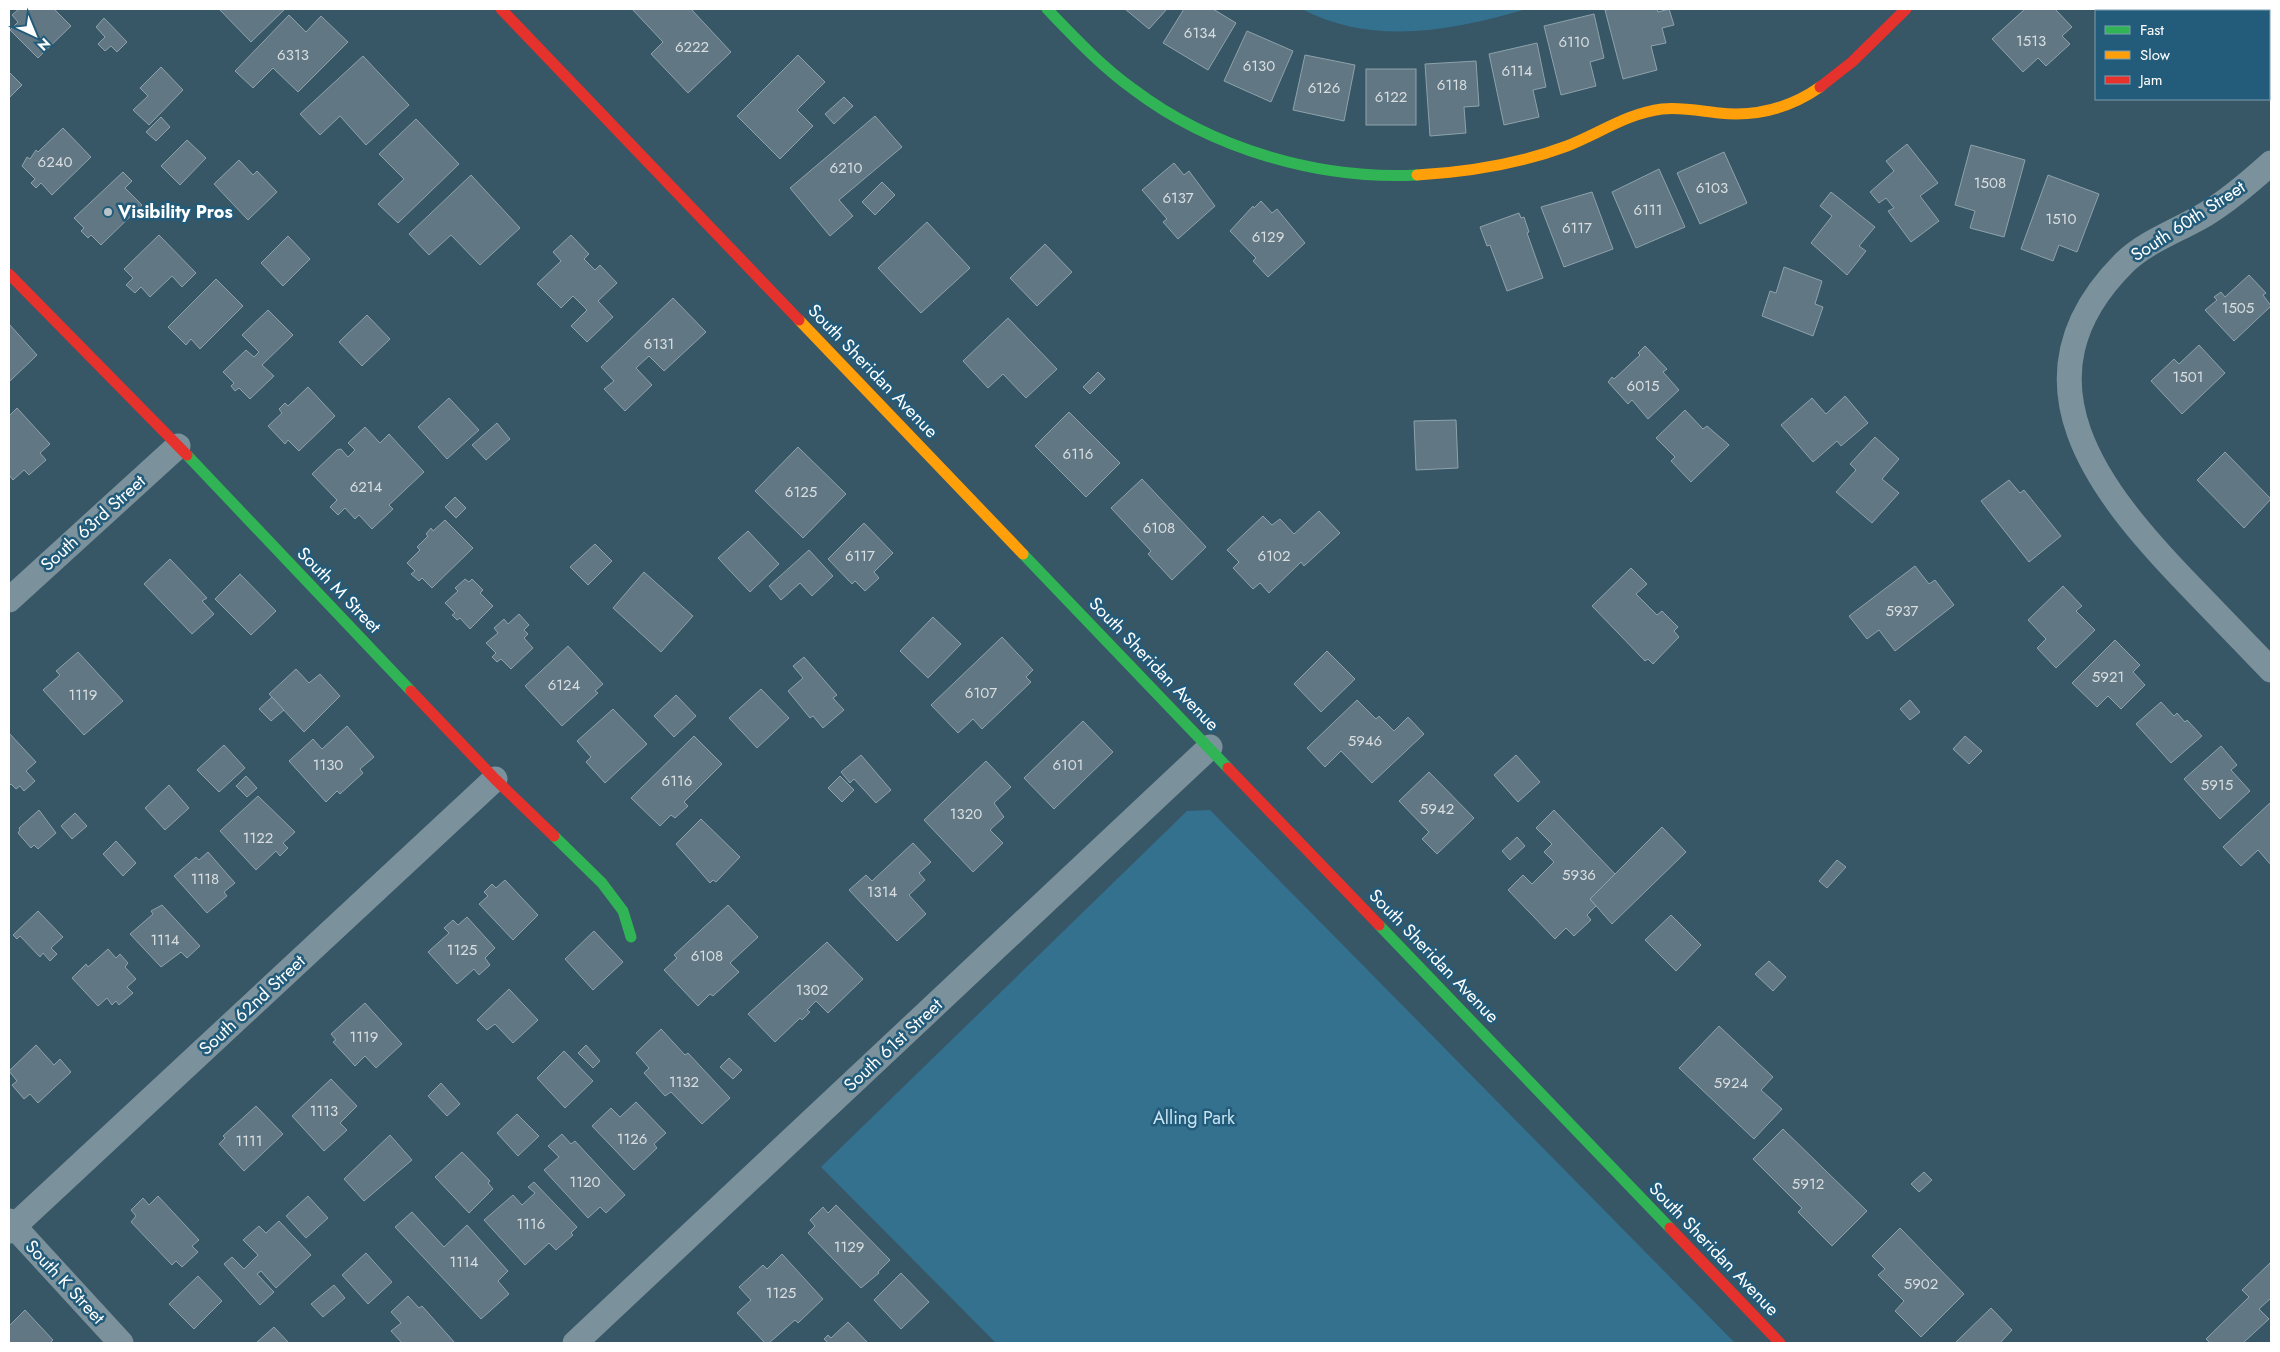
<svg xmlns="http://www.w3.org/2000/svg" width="2280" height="1352" viewBox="0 0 2280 1352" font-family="Jost,sans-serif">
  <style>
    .green { fill: #34718f }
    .building { fill: #617884; stroke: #8ea2ac }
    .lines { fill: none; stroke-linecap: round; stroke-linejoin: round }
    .street { stroke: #7b929d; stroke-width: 25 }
    .fast { stroke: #30b455; stroke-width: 11 }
    .slow { stroke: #ff9f0a; stroke-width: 11 }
    .jam { stroke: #e5322d; stroke-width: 11 }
    .poi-dot { fill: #b9c4c9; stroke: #235c7a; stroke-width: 2 }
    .labels { text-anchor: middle; stroke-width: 5; stroke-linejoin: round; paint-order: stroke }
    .number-label { font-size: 15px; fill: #d8dde0 }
    .poi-label { font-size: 18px; font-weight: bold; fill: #fff; stroke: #235c7a; text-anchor: start }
    .street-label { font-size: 18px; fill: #fff; stroke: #235c7a }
    .park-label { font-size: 18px; fill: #c8e5f4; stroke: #235c7a }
  </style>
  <rect width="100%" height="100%" fill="#375666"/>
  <g class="green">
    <path d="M1302,9H1527C1454,30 1374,47 1302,9Z"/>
    <path d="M1210,810L1735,1343H996L821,1167L1187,811Z"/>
  </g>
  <g class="building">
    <path d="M19,9H54L71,26L38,58L10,30L18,22L12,15Z"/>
    <path d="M219,9H285L251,42Z"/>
    <path d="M632,9H691L731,52L688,93L651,54L663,42Z"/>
    <path d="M1125,9H1167L1149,29Z"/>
    <path d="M1184,9H1213L1236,23L1208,70L1163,43Z"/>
    <path d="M1611,9H1657L1658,12L1669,9L1674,25L1662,28L1666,43L1651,46L1657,70L1623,79L1605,10Z"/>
    <path d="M2025,9H2055L2072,27L2062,36L2070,44L2046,66L2038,58L2023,72L1992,39Z"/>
    <path d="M1594,14L1604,58L1590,62L1596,86L1561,95L1544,26Z"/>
    <path d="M289,15L306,32L321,16L348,42L298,92L273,68L253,88L235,71Z"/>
    <path d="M104,18L127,42L117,52L111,46L105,51L98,44L105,37L96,27Z"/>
    <path d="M2270,25L2271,26V88L2269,85Z"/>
    <path d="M1247,31L1293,51L1271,102L1224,81Z"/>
    <path d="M1537,43L1546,87L1533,90L1539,117L1504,125L1489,54Z"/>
    <path d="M798,55L825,82L797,110L813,126L780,159L737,116Z"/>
    <path d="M1305,55L1355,65L1344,121L1293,110Z"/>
    <path d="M363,56L409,105L366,145L340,116L320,135L300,114Z"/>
    <path d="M1476,61L1479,106L1464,107L1466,133L1430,136L1425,64Z"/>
    <path d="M161,67L183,90L149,125L133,110L148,96L140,88Z"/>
    <rect x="1366" y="69" width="50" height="56"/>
    <path d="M9,72L22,85L9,98Z"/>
    <path d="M844,97L853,106L834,124L825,114Z"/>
    <path d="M875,116L902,147L839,200L853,216L830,236L790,188Z"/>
    <path d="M161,117L170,127L156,141L146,132Z"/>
    <path d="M416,119L459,164L398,223L378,204L404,179L379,154Z"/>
    <path d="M63,128L91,157L52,195L41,183L36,188L31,183L35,179L22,166L27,157L30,159L36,150L38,152Z"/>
    <path d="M187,140L206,158L180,185L161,166Z"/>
    <path d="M1907,144L1938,183L1920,196L1939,221L1911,242L1888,211L1894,208L1886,198L1879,203L1870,192L1894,171L1886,161Z"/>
    <path d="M1971,145L2025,160L2004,237L1970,228L1975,211L1955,205Z"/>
    <path d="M1724,152L1747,203L1700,224L1677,173Z"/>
    <path d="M239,160L253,175L257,171L277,192L248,220L214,184Z"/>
    <path d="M1174,163L1184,175L1189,171L1215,206L1178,239L1163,222L1167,219L1142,190Z"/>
    <path d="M1659,169L1685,227L1636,248L1612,192Z"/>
    <path d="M123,172L132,181L125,188L142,205L101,245L91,235L88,238L81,231L84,228L74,218Z"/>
    <path d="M471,175L520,228L480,265L451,235L429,255L409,234Z"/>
    <path d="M2048,175L2099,194L2077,252L2059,245L2053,261L2021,249Z"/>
    <path d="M882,182L895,195L875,215L862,202Z"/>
    <path d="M1592,192L1613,249L1564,267L1541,207Z"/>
    <path d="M1831,192L1875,227L1859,246L1866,251L1847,275L1811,243L1832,216L1820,206Z"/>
    <path d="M1261,201L1272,213L1277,209L1305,243L1268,277L1253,261L1256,258L1230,231L1253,206L1254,208Z"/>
    <path d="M1519,213L1521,218L1524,217L1529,232L1527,233L1543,278L1507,291L1490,245L1487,246L1480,227Z"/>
    <path d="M927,222L970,268L921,313L878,268Z"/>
    <path d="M159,235L196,273L182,287L172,276L150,297L141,287L135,293L126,285L133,278L124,269Z"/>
    <path d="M571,235L589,254L584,259L595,270L600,265L617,283L598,301L613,317L587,342L571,326L587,310L573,296L561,308L537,284L561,261L553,252Z"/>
    <path d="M288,236L310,259L283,286L261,263Z"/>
    <path d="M1045,244L1072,272L1037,306L1010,278Z"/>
    <path d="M1784,267L1822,281L1815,304L1823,307L1813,336L1762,316L1770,291L1776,293Z"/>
    <path d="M2249,275L2266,293L2263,295L2271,306L2234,341L2205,310L2217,300L2214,297L2221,292L2225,297Z"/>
    <path d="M216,279L243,306L200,349L191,339L186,345L168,327Z"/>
    <path d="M673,298L706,332L664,371L649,356L636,368L652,385L625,411L604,389L614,381L601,367Z"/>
    <path d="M268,310L293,335L262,365L274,376L250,399L239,388L235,391L231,386L234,383L223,372L246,350L254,357L259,352L242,335Z"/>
    <path d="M367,315L390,339L362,366L339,342Z"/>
    <path d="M1008,318L1057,369L1026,398L1003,374L988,388L963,361Z"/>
    <path d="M9,324L37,355L9,382Z"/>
    <path d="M2199,345L2225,373L2182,414L2151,381L2174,359L2179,364Z"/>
    <path d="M1645,346L1667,369L1663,372L1679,390L1648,419L1632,400L1628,404L1608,382L1612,377L1614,379L1640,355L1638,353Z"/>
    <path d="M1098,372L1105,379L1090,394L1083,387Z"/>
    <path d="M308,387L335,416L299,451L288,440L285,444L268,426L282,413L279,409L285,403L288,406Z"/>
    <path d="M1845,396L1868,423L1841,446L1837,441L1813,462L1781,425L1812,398L1826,414Z"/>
    <path d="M449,398L479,430L447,459L418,427Z"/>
    <path d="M17,408L50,444L40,453L46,460L29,475L24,470L13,480L9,475V413L10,415Z"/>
    <path d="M1685,410L1703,429L1707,426L1729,445L1691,482L1671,461L1675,457L1656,438Z"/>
    <path d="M1069,412L1120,463L1086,497L1035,446Z"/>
    <path d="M1456,420L1458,468L1416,470L1414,421Z"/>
    <path d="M497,423L510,439L486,460L472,445Z"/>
    <path d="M365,427L380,443L389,434L424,472L389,505L393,509L372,529L359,515L355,519L345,508L338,515L330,507L337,500L312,474L337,450L341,449L348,457L355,450L348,443Z"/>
    <path d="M1875,437L1899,459L1882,479L1899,493L1872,523L1836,492L1856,470L1850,464Z"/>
    <path d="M798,447L846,494L803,538L755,491Z"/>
    <path d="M2225,452L2271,499L2244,528L2197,480Z"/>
    <path d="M1142,479L1206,547L1172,580L1148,554L1151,551L1111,508Z"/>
    <path d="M2009,480L2020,493L2024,490L2061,536L2029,562L1981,501Z"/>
    <path d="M455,497L466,508L456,518L445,507Z"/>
    <path d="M1319,511L1340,533L1304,566L1301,562L1269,593L1260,583L1253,589L1233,568L1239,562L1227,550L1263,516L1272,525L1280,519L1294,534Z"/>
    <path d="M445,520L473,548L432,588L422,578L419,581L411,574L415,571L407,563L420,550L417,547L428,536L426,534L431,528L433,531Z"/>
    <path d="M864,523L893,553L874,572L879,578L865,591L855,581L852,584L828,559Z"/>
    <path d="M748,531L779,564L750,592L718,558Z"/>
    <path d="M595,544L612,561L588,585L570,567Z"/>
    <path d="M809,550L833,576L812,596L800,583L781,600L769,586Z"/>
    <path d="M170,559L207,598L202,601L214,614L192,634L144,584Z"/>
    <path d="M1915,566L1929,584L1935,580L1954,605L1895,651L1879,630L1867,639L1849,616Z"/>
    <path d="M1631,568L1647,584L1636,594L1657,615L1662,611L1678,627L1674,631L1679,637L1653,664L1648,659L1645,661L1592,606Z"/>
    <path d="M644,572L693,616L661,652L613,608Z"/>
    <path d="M240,574L276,611L251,635L215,599Z"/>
    <path d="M465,579L469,582L472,579L483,590L480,593L493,606L470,629L460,618L457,620L452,615L455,613L445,603L458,591L455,588Z"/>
    <path d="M2063,586L2082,606L2076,611L2095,630L2056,668L2037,648L2046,639L2028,620Z"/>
    <path d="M519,614L529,625L524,630L528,634L524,638L533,648L511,669L501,659L497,662L492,657L496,653L486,643L498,633L494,628L504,619L508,624Z"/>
    <path d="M933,617L961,644L928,678L900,651Z"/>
    <path d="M1002,637L1033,670L1026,677L1031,682L982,729L973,719L958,733L931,705Z"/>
    <path d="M2115,640L2140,665L2133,672L2145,685L2121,709L2108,696L2097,707L2072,683Z"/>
    <path d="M568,646L603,684L595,691L598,693L562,726L525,686Z"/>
    <path d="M1327,651L1355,679L1321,712L1294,684Z"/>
    <path d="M78,652L123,701L84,735L43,690L60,675L56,671Z"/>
    <path d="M804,657L837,695L833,698L844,710L823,728L813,716L810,718L788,691L803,678L793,666Z"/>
    <path d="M296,669L309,683L320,674L340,696L304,732L269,694Z"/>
    <path d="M761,689L789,718L757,748L729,718Z"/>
    <path d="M676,695L696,716L674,737L654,716Z"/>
    <path d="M272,697L284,710L271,721L259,709Z"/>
    <path d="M1357,700L1376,719L1379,716L1394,731L1408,717L1424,734L1372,783L1341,751L1325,767L1307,748Z"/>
    <path d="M1910,700L1920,712L1910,720L1900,709Z"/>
    <path d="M2161,702L2174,716L2177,713L2185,722L2187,720L2202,736L2171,763L2136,724Z"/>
    <path d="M613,709L647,744L605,783L586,762L591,757L577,741Z"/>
    <path d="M1083,721L1113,752L1054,809L1024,778Z"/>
    <path d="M347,726L374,757L360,769L363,773L340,794L337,791L326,802L289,761L313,739L322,749Z"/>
    <path d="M9,733L36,762L26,771L35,781L24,791L20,786L16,789L11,784L9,786Z"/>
    <path d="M694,736L722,764L684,802L688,806L675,818L671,815L660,826L631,798Z"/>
    <path d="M1965,736L1982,751L1969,764L1953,749Z"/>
    <path d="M224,745L245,768L219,792L197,770Z"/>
    <path d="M2221,746L2237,765L2231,770L2250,791L2220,819L2184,779Z"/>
    <path d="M861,755L891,790L876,803L854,779L850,783L841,772Z"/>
    <path d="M1516,755L1540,782L1518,802L1494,775Z"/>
    <path d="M986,761L1011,787L994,803L1004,817L990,830L1003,843L973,872L924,820Z"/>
    <path d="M1429,772L1474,818L1437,854L1422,839L1429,832L1399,801Z"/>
    <path d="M246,776L257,788L247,797L236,786Z"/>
    <path d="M840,776L854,790L842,802L828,788Z"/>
    <path d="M169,785L189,808L165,830L145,808Z"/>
    <path d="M258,796L295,832L283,843L288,848L280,856L276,851L256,870L220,831Z"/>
    <path d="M2271,802V865L2258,850L2241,866L2223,847Z"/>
    <path d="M39,810L56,833L38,849L34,845L31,848L18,833L20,830L19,828Z"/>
    <path d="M1554,810L1616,875L1590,899L1596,906L1587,915L1591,920L1574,936L1566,928L1555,939L1508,890L1523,875L1532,884L1554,862L1544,852L1552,844L1536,828Z"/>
    <path d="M75,813L87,826L72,839L61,826Z"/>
    <path d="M701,819L740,857L716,882L713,880L710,883L676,844Z"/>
    <path d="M1662,827L1686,852L1612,924L1590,899Z"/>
    <path d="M1517,837L1525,846L1510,860L1502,851Z"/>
    <path d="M116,841L136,863L123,876L103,854Z"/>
    <path d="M913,843L931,862L919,873L925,880L909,895L926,914L897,941L849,890L866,875L872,881Z"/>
    <path d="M208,852L235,883L224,892L227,896L207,913L174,876L196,857L199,860Z"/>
    <path d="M1837,860L1846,867L1827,888L1819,881Z"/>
    <path d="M505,880L538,915L513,940L479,904L488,896L484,892L492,884L496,888Z"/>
    <path d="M162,905L200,946L187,958L181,952L161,967L130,934L153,914L151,911Z"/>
    <path d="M728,905L758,937L730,963L739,972L713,996L710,994L698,1006L664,970L677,958L674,955Z"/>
    <path d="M38,911L63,937L51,948L57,954L50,961L43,953L40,957L20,936L17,939L13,935Z"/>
    <path d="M1671,915L1701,945L1676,971L1645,940Z"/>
    <path d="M467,917L495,948L485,958L490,965L479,975L474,969L457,984L428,952L449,933L444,928L453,920L458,925Z"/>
    <path d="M594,931L623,962L593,990L565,959Z"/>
    <path d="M827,942L863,979L828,1013L816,1001L807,1010L810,1012L802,1020L800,1018L775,1042L748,1014Z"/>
    <path d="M108,949L116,958L120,954L128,963L125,967L136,979L127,987L133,993L119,1005L116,1001L112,1005L107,998L98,1006L72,978L86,964L88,967Z"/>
    <path d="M1769,961L1786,977L1773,991L1755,974Z"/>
    <path d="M509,989L538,1020L513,1043L495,1024L487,1030L477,1020Z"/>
    <path d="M365,1003L402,1044L376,1068L365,1056L355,1066L333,1042L336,1040L331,1034Z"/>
    <path d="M1719,1026L1773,1077L1761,1090L1782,1109L1754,1139L1679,1068Z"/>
    <path d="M661,1029L685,1055L688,1053L730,1098L702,1124L671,1092L665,1096L644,1073L649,1068L636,1053Z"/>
    <path d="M36,1045L54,1065L60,1059L71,1072L38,1103L30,1094L24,1099L12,1085L17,1081L9,1071Z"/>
    <path d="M586,1045L600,1061L593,1068L578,1053Z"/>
    <path d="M564,1051L593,1081L565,1108L537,1078Z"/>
    <path d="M729,1058L742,1070L733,1079L720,1067Z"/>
    <path d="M331,1079L357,1106L340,1123L347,1130L324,1151L292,1116Z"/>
    <path d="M441,1083L460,1104L447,1116L428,1096Z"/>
    <path d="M636,1102L666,1133L654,1144L657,1148L634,1170L592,1126L611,1108L620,1117Z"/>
    <path d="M256,1106L283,1134L244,1171L219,1144L225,1138L223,1136Z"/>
    <path d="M517,1114L539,1136L518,1156L497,1133Z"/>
    <path d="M1783,1129L1867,1211L1832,1246L1798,1212L1802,1208L1753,1159Z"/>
    <path d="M562,1134L571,1144L575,1141L625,1195L606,1213L600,1207L588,1218L544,1170L559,1157L548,1146Z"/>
    <path d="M390,1135L412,1160L364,1201L344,1179Z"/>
    <path d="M462,1152L490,1181L488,1183L493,1189L469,1213L435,1177Z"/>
    <path d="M1924,1172L1932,1180L1919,1192L1911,1184Z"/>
    <path d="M534,1182L577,1227L571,1233L573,1235L556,1250L549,1243L525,1265L484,1220L513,1195L522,1205L535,1193L528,1187Z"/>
    <path d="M158,1196L199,1240L192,1246L198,1252L182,1267L176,1261L172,1265L131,1222L136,1216L131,1210L143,1198L149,1205Z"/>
    <path d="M308,1196L328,1218L306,1238L286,1216Z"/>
    <path d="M836,1205L890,1260L878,1272L879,1273L861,1288L808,1233L815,1226L810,1220L823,1207L828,1213Z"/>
    <path d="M412,1212L444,1247L467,1225L508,1271L498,1281L509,1294L481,1319L395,1227Z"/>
    <path d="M279,1221L311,1255L276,1288L261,1271L257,1274L274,1292L260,1305L224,1264L232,1257L244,1269L258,1255L243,1240L259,1226L266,1233Z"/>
    <path d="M1900,1228L1964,1294L1921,1337L1895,1311L1904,1301L1878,1275L1885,1269L1872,1256Z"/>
    <path d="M366,1253L392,1282L368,1304L342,1275Z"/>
    <path d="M782,1254L823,1299L798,1323L795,1320L769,1343H765L737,1313L751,1300L739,1287L763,1265L767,1269Z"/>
    <path d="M2271,1262V1298L2259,1309L2269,1319L2243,1343H2210L2206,1339L2249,1297L2242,1290Z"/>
    <path d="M901,1273L929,1302L901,1329L874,1300Z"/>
    <path d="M198,1276L222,1301L194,1329L169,1304Z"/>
    <path d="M334,1285L345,1298L323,1317L311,1304Z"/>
    <path d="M408,1296L419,1308L422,1306L455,1343H402L391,1331L401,1323L391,1312Z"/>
    <path d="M1991,1308L2012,1330L2000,1343H1955Z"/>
    <path d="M25,1310L53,1340L50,1343H9V1326Z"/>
    <path d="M848,1322L868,1343H826L827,1342L824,1339L828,1335L831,1338Z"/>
    <path d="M274,1327L289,1343H256Z"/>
  </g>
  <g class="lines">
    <g class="street">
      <path d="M2271,163C2251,181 2229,200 2206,214C2179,230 2147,241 2125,262C2007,379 2099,492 2190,586C2217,614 2244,642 2271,670"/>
      <path d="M9,600L178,446"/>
      <path d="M9,1221L121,1343"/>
      <path d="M9,1231L495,779"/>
      <path d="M575,1343L1210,747"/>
    </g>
    <g class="fast">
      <path d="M1047,9C1074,37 1101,66 1133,89C1212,149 1319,180 1417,175"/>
      <path d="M187,455L411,691"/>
      <path d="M1023,554L1228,768"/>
      <path d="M554,836L602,883L623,911L631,937"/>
      <path d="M1379,925L1670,1228"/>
    </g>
    <g class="slow">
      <path d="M1417,175C1469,172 1519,164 1567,146C1598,134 1628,113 1662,109C1682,107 1700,111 1719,113C1756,117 1790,108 1820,87"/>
      <path d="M799,320L1023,554"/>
    </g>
    <g class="jam">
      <path d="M501,9L799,320"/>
      <path d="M1820,87L1852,62L1906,9"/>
      <path d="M9,274L187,455"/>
      <path d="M411,691L495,779L554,836"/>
      <path d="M1228,768L1379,925"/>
      <path d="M1670,1228L1780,1343"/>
    </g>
  </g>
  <circle class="poi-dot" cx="108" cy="212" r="5"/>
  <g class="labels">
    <g class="number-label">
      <text x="1200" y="38">6134</text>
      <text x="2031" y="46">1513</text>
      <text x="1574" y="47">6110</text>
      <text x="692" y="52">6222</text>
      <text x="293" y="60">6313</text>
      <text x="1259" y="71">6130</text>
      <text x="1517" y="76">6114</text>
      <text x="1452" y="90">6118</text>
      <text x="1324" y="93">6126</text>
      <text x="1391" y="102">6122</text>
      <text x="55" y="167">6240</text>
      <text x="846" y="173">6210</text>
      <text x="1990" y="188">1508</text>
      <text x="1712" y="193">6103</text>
      <text x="1178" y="203">6137</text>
      <text x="1648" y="215">6111</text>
      <text x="2061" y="224">1510</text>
      <text x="1577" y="233">6117</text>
      <text x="1268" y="242">6129</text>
      <text x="2238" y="313">1505</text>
      <text x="659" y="349">6131</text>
      <text x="2188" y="382">1501</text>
      <text x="1643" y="391">6015</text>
      <text x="1078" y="459">6116</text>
      <text x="366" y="492">6214</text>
      <text x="801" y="497">6125</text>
      <text x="1159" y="533">6108</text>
      <text x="860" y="561">6117</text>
      <text x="1274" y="561">6102</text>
      <text x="1902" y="616">5937</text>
      <text x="2108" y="682">5921</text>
      <text x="564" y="690">6124</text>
      <text x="981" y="698">6107</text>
      <text x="83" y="700">1119</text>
      <text x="1365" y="746">5946</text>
      <text x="328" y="770">1130</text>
      <text x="1068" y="770">6101</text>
      <text x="677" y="786">6116</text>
      <text x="2217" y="790">5915</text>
      <text x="1437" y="814">5942</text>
      <text x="966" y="819">1320</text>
      <text x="258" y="843">1122</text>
      <text x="1579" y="880">5936</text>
      <text x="205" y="884">1118</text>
      <text x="882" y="897">1314</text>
      <text x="165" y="945">1114</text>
      <text x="462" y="955">1125</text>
      <text x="707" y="961">6108</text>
      <text x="812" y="995">1302</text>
      <text x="364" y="1042">1119</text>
      <text x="684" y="1087">1132</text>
      <text x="1731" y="1088">5924</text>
      <text x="324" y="1116">1113</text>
      <text x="632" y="1144">1126</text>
      <text x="249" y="1146">1111</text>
      <text x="585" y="1187">1120</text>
      <text x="1808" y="1189">5912</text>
      <text x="531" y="1229">1116</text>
      <text x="849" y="1252">1129</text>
      <text x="464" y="1267">1114</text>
      <text x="1921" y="1289">5902</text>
      <text x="781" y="1298">1125</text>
    </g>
    <g class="poi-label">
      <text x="118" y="218">Visibility Pros</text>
    </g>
    <g class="street-label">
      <text transform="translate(2188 221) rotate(-33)" y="6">South 60th Street</text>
      <text transform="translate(873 371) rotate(46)" y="6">South Sheridan Avenue</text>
      <text transform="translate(93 523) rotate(-42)" y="6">South 63rd Street</text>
      <text transform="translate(339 590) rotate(46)" y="6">South M Street</text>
      <text transform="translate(1154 664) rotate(46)" y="6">South Sheridan Avenue</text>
      <text transform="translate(1434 956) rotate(46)" y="6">South Sheridan Avenue</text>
      <text transform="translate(252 1005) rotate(-43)" y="6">South 62nd Street</text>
      <text transform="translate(893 1045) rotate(-43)" y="6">South 61st Street</text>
      <text transform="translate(1714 1249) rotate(46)" y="6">South Sheridan Avenue</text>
      <text transform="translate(65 1282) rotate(47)" y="6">South K Street</text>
    </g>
    <g class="park-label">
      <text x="1194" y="1124">Alling Park</text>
    </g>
  </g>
  <rect width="2280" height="1352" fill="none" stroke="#ffffff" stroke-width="20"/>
  <rect x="2095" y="10" width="175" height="90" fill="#235c7a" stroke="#7b9daf"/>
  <rect x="2105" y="26" width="25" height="8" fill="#30b455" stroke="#7b9daf"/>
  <text x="2140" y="35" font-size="15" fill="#ffffff">Fast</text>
  <rect x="2105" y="51" width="25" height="8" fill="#ff9f0a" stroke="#7b9daf"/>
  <text x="2140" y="60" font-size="15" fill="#ffffff">Slow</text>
  <rect x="2105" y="76" width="25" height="8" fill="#e5322d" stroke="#7b9daf"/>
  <text x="2140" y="85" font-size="15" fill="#ffffff">Jam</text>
  <g transform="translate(35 35) rotate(136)" stroke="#235c7a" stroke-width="4" paint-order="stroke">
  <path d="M0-4L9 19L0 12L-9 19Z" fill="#ffffff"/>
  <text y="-8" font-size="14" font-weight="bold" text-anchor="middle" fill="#ffffff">N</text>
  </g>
</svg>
